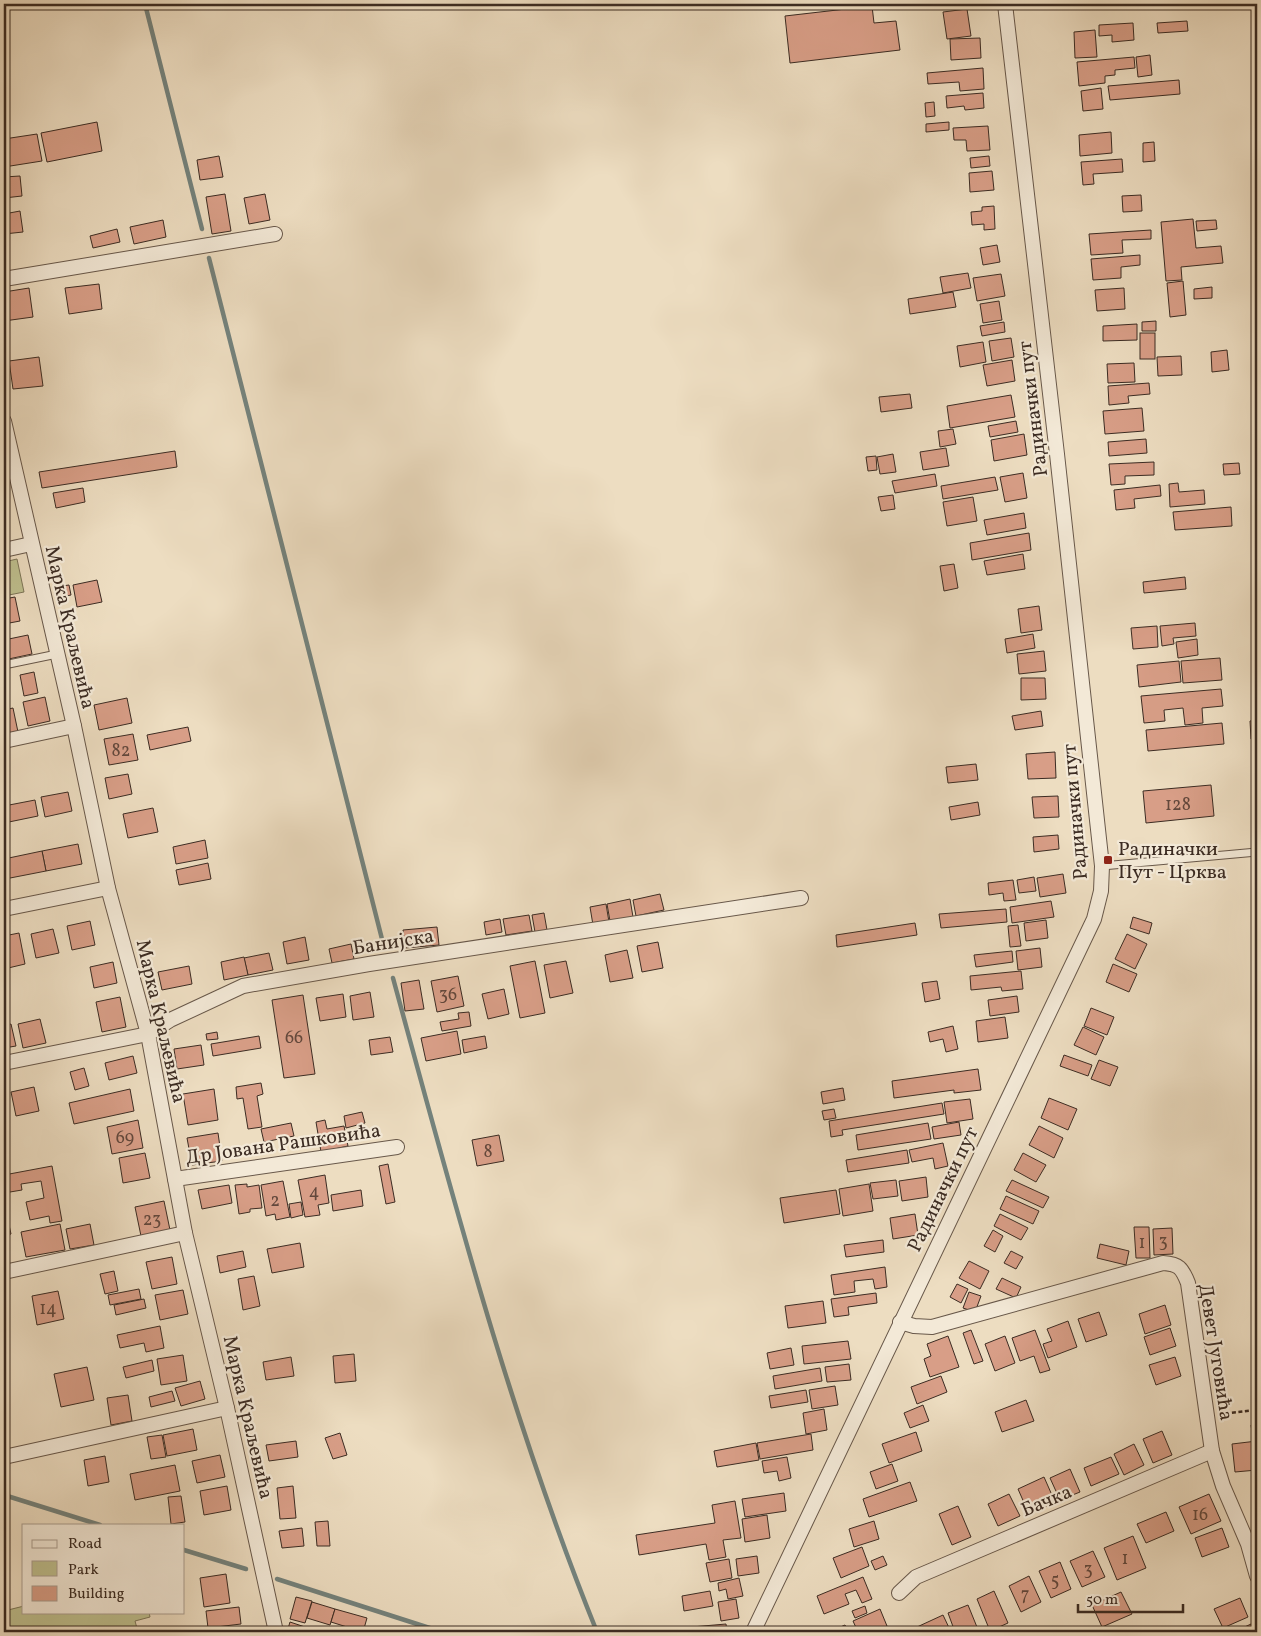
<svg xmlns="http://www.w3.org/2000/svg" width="1261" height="1636" viewBox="0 0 1261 1636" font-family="Vollkorn,serif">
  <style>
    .green { fill: #bebf8e; stroke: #7d7658 }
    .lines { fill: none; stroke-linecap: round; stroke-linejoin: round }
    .stream { stroke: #74827c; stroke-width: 4.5 }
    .building { fill: #d89e87; stroke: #3c2c23 }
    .lane-casing { stroke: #68584a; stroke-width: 9 }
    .street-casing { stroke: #68584a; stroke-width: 16 }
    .path { stroke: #3c2c23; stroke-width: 2.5; stroke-dasharray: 4 2.5; stroke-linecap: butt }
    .lane { stroke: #f3e9d7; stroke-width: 7 }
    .street { stroke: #f3e9d7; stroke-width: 14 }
    .poi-dot { fill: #8f2418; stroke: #f3e9d7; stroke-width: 2 }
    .labels { text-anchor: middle; stroke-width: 4.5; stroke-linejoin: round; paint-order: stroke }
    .number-label { font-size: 18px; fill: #63483c }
    .street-label { font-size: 20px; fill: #3c2c23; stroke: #f3e9d7 }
    .poi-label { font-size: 20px; fill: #3c2c23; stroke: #f3e9d7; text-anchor: start }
  </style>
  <rect width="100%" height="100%" fill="#edddc1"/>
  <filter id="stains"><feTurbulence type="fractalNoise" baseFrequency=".004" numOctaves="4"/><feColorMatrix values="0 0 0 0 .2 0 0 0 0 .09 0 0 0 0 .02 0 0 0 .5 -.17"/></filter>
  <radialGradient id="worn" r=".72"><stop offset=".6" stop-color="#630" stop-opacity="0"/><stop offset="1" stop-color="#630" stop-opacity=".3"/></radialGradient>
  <g class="green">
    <path d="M17,559L24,592L4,596V562Z"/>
    <path d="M24,1606V1612H149L150,1617L135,1621L138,1632H4V1611Z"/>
  </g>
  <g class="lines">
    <g class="stream">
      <path d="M145,4L202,229"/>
      <path d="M209,258L383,943"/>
      <path d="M393,978C453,1198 511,1420 597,1632"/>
      <path d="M4,1495L100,1525"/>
      <path d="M184,1550L246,1569"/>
      <path d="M277,1579L442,1632"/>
    </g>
  </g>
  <g class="building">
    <path d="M872,6L874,23L896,21L900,50L790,63L785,16Z"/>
    <path d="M967,9L971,36L947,39L943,12Z"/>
    <path d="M1187,21L1188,31L1158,33L1157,23Z"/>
    <path d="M1133,23L1134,40L1112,42V35L1099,36V25Z"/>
    <path d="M1095,30L1097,57L1075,58L1074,32Z"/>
    <path d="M980,38L981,58L951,60L950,39Z"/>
    <path d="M1150,55L1152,75L1138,77L1136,57Z"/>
    <path d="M1134,57L1135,68L1115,70V75L1105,76V83L1079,86L1077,62Z"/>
    <path d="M983,68L984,89L960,91L959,82L928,84L927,73Z"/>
    <path d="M1179,80L1180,94L1110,100L1108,86Z"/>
    <path d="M1101,88L1103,109L1083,111L1081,91Z"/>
    <path d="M983,93L984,108L965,110L964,106L947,108L946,96Z"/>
    <path d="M934,102L935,116L926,117L925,103Z"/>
    <path d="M97,122L102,151L47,162L41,133Z"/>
    <path d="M949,122V130L926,132V124Z"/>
    <path d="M988,126L990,150L967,151L966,140H954L953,128Z"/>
    <path d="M1111,132L1112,153L1080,156L1079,135Z"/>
    <path d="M37,134L42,161L4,167V139Z"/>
    <path d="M1154,142L1155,161L1143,162V143Z"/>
    <path d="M219,156L223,177L200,180L197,160Z"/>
    <path d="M989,156L990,166L971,168L970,158Z"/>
    <path d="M1122,159L1123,172L1093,174L1094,184L1083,185L1081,162Z"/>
    <path d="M992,171L994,190L970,192L969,173Z"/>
    <path d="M20,176L22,196L4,198V177Z"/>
    <path d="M225,194L231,231L212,234L206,197Z"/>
    <path d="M265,194L270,220L249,224L244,198Z"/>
    <path d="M1141,195L1142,211L1123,212L1122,196Z"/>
    <path d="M994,206L995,229L984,230V224L972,225L971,212L982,211V207Z"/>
    <path d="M20,211L23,232L4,234V214Z"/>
    <path d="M1193,219L1196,248L1221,246L1223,263L1181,267L1182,280L1166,281L1161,222Z"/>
    <path d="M163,220L166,237L134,244L130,227Z"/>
    <path d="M1216,220L1217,229L1197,231L1196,221Z"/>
    <path d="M117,229L120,242L93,248L90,236Z"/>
    <path d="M1151,230V239L1122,240L1123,253L1091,255L1089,234Z"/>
    <path d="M997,245L1000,262L983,265L980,248Z"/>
    <path d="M1140,255V265L1121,267V278L1093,280L1091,259Z"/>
    <path d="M968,273L971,288L943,293L940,277Z"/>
    <path d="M1001,274L1005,296L977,301L973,278Z"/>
    <path d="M1183,281L1186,315L1170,317L1167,283Z"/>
    <path d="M99,284L102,309L69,314L65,288Z"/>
    <path d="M1212,287V298L1194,299V289Z"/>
    <path d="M29,288L33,317L4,321V292Z"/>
    <path d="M1124,288L1125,309L1097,311L1095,290Z"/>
    <path d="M953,292L956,307L910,314L908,299Z"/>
    <path d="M999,301L1002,320L983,323L980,304Z"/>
    <path d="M1156,321V331H1142V322Z"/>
    <path d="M1004,322L1005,332L982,336L980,326Z"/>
    <path d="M1137,324V340L1103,341V326Z"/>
    <rect x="1140" y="333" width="15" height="26"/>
    <path d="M1011,338L1014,357L992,361L989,341Z"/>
    <path d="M983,342L986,362L960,367L957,346Z"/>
    <path d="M1227,350L1229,370L1212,372L1211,352Z"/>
    <path d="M1181,356L1182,375L1158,376L1157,357Z"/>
    <path d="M39,357L43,386L13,389L9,361Z"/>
    <path d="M1012,360L1015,381L987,386L983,365Z"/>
    <path d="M1134,363L1135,382L1108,383L1107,364Z"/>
    <path d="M1149,383L1150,394L1128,396L1129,403L1109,405L1108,386Z"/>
    <path d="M910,394L912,408L881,412L879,397Z"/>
    <path d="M1011,395L1015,417L950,428L947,406Z"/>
    <path d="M1142,408L1144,431L1105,434L1103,411Z"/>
    <path d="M1016,421L1018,432L990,437L988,426Z"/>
    <path d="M953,429L956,444L940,447L938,431Z"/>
    <path d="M1024,434L1027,455L994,461L991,440Z"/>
    <path d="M1146,439L1147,453L1109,456L1108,442Z"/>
    <path d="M946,448L949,466L923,470L920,452Z"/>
    <path d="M175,451L177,467L42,488L39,472Z"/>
    <path d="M893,454L896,472L880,474L877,457Z"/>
    <path d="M876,456L877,470L868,471L866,457Z"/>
    <path d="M1154,462V475L1125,476V484L1111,485L1109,464Z"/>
    <path d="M1239,463L1240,474L1224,475L1223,464Z"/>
    <path d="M1023,473L1027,498L1005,502L1000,477Z"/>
    <path d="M935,474L937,486L895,493L892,481Z"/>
    <path d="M995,477L998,490L943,499L941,486Z"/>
    <path d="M1178,483L1179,492L1204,490L1205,504L1170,507L1169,484Z"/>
    <path d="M1160,485L1161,496L1134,499L1135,508L1116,510L1114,490Z"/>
    <path d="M83,488L85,502L56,508L53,493Z"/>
    <path d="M893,495L895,509L881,511L878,497Z"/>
    <path d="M973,497L977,521L947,526L943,502Z"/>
    <path d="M1231,507L1232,526L1175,530L1173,512Z"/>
    <path d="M1024,513L1026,528L987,535L984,520Z"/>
    <path d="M1029,533L1031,550L972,560L970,543Z"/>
    <path d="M1023,554L1025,569L987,575L984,561Z"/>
    <path d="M954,564L958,588L944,591L940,566Z"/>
    <path d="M1185,577L1186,589L1144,593L1143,582Z"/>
    <path d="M97,580L102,602L77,607L73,585Z"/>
    <path d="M69,585L71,595L57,598L55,587Z"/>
    <path d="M15,597L20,621L4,624V599Z"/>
    <path d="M1039,606L1042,630L1021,633L1018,609Z"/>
    <path d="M1195,623L1196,636L1173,638L1174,644L1162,646L1160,626Z"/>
    <path d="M1157,626L1158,647L1133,649L1131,628Z"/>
    <path d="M1033,634L1035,648L1007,653L1005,639Z"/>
    <path d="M28,635L32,654L4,660V640Z"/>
    <path d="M1197,639L1198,655L1178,658L1176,642Z"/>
    <path d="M1044,651L1046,671L1019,674L1017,654Z"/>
    <path d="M1220,658L1222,680L1183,683L1181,661Z"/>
    <path d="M1179,661L1181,682L1139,687L1137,665Z"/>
    <path d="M34,672L38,693L24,696L20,675Z"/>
    <path d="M1021,678H1045L1046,699L1021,700Z"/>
    <path d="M1221,689L1223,706L1202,708L1203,723L1185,725L1183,708L1164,710L1165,721L1144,723L1141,696Z"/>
    <path d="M45,697L50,721L28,726L23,702Z"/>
    <path d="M127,698L132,723L99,730L94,705Z"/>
    <path d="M13,708L18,732L4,735V710Z"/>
    <path d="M1041,711L1043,726L1015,730L1012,716Z"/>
    <path d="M1257,720V738L1251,739L1250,721Z"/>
    <path d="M1222,723L1224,744L1148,751L1146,730Z"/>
    <path d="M188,727L191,741L150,750L147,735Z"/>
    <path d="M133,734L138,760L109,765L104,739Z"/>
    <path d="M1055,752L1056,778L1028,779L1026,754Z"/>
    <path d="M976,764L978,780L948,783L946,767Z"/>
    <path d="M128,774L132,794L109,799L105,778Z"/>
    <path d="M1211,785L1214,816L1146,823L1143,791Z"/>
    <path d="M68,792L72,811L45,817L41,797Z"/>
    <path d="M1058,796L1059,817L1034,818L1032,797Z"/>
    <path d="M35,800L38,816L4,823V806Z"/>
    <path d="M978,802L980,815L951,820L949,807Z"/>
    <path d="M153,808L158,832L128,838L123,814Z"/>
    <path d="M1058,835L1059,849L1034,852L1033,837Z"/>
    <path d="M205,840L208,858L176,864L173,847Z"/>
    <path d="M78,844L82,864L46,871L42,851Z"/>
    <path d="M42,851L46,871L5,879L4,859Z"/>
    <path d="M208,863L211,879L179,885L176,870Z"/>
    <path d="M1063,874L1066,893L1040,897L1037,878Z"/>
    <path d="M1034,877L1036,891L1019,893L1017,880Z"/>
    <path d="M1013,880L1016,900L1004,901L1003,893L989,895L988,883Z"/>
    <path d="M660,894L664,910L636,916L633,900Z"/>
    <path d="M630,899L633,917L610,921L607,904Z"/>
    <path d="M1051,901L1054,917L1012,923L1010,907Z"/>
    <path d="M606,904L609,922L593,925L590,907Z"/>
    <path d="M1006,909L1007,922L941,928L939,914Z"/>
    <path d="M544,913L547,930L535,932L532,915Z"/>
    <path d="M529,915L532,931L506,935L503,919Z"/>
    <path d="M1133,917L1152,923L1149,934L1130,928Z"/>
    <path d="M500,919L502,932L486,935L484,922Z"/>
    <path d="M1046,920L1048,938L1026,941L1024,923Z"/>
    <path d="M90,921L95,945L72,950L67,926Z"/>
    <path d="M915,923L917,935L837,947L836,935Z"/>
    <path d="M1018,925L1021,946L1010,947L1008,926Z"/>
    <path d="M437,927L439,945L405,948L403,930Z"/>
    <path d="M53,929L59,953L36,958L31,934Z"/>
    <path d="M19,933L25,964L4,969V936Z"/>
    <path d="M1127,934L1147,944L1135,969L1115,959Z"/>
    <path d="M305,937L309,960L287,964L283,942Z"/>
    <path d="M658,942L663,968L642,972L637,946Z"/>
    <path d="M351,944L354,959L332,963L329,949Z"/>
    <path d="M1040,948L1042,967L1018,970L1016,951Z"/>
    <path d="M627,950L633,978L610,982L605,955Z"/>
    <path d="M1012,951L1013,962L976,967L974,955Z"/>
    <path d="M269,953L273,970L248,975L244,958Z"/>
    <path d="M244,957L248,975L224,980L221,962Z"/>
    <path d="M535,961L545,1013L520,1018L510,966Z"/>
    <path d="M566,961L573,993L550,998L544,965Z"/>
    <path d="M113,962L117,983L94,988L90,967Z"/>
    <path d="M1113,964L1137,974L1129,992L1106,982Z"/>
    <path d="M189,966L192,984L162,990L158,972Z"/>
    <path d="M1021,971L1023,989L1002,991L1001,987L971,990L970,976Z"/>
    <path d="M458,976L464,1006L437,1012L431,981Z"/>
    <path d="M419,980L424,1009L405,1011L401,983Z"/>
    <path d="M937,981L940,999L925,1002L922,983Z"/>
    <path d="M504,989L509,1014L488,1019L482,994Z"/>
    <path d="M370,992L374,1017L353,1020L350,996Z"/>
    <path d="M343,994L346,1017L320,1021L316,998Z"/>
    <path d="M303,995L315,1074L284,1078L272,1000Z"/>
    <path d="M1017,996L1019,1012L990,1016L988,1000Z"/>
    <path d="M120,997L126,1027L102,1032L96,1002Z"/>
    <path d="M1091,1008L1114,1017L1107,1035L1084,1026Z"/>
    <path d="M469,1012L471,1026L442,1031L440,1022L459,1019L458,1013Z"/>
    <path d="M1005,1017L1008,1038L978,1042L976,1021Z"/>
    <path d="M40,1019L46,1043L23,1048L18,1024Z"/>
    <path d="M11,1024L16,1046L4,1048V1026Z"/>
    <path d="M953,1026L958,1049L946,1052L943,1039L930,1042L928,1032Z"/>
    <path d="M1083,1027L1104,1037L1096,1055L1074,1045Z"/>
    <path d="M457,1031L461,1054L426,1061L421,1038Z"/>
    <path d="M217,1032L218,1039L207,1040L206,1034Z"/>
    <path d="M259,1036L261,1048L213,1056L211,1044Z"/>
    <path d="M485,1036L487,1048L464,1053L462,1040Z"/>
    <path d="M390,1037L393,1052L371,1055L369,1040Z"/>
    <path d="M201,1045L204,1065L177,1069L174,1049Z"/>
    <path d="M1064,1055L1092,1065L1088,1076L1060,1066Z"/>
    <path d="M133,1056L137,1073L109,1080L105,1063Z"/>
    <path d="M1099,1060L1118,1067L1110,1086L1091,1079Z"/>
    <path d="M84,1068L89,1086L75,1090L70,1072Z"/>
    <path d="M978,1069L981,1090L954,1093V1090L894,1098L892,1081Z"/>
    <path d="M261,1083L263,1094L257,1096L262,1127L248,1129L243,1098L237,1099L236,1087Z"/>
    <path d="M34,1087L39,1111L16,1116L11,1092Z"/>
    <path d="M843,1088L845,1100L823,1104L821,1092Z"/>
    <path d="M130,1089L134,1111L74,1124L69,1103Z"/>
    <path d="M214,1089L218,1120L188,1125L183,1094Z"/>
    <path d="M1049,1098L1077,1109L1068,1130L1041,1118Z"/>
    <path d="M970,1099L973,1119L947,1123L944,1102Z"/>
    <path d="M942,1103L944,1114L842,1130L843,1135L831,1137L829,1121Z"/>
    <path d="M834,1109L836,1118L824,1120L822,1111Z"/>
    <path d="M362,1112L365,1123L346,1128L344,1116Z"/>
    <path d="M138,1120L143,1148L112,1154L107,1127Z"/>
    <path d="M325,1120L327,1129L344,1126L348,1146L321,1152L316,1122Z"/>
    <path d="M959,1122L961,1135L934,1139L932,1127Z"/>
    <path d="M291,1123L294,1136L264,1142L261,1129Z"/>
    <path d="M928,1123L931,1139L858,1150L856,1135Z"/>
    <path d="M1039,1126L1063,1138L1054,1158L1029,1145Z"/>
    <path d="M218,1133L222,1161L192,1165L187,1138Z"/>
    <path d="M499,1135L504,1161L477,1166L472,1140Z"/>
    <path d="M943,1143L948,1166L935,1169L933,1158L912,1162L909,1150Z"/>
    <path d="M907,1150L909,1163L848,1172L846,1160Z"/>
    <path d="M145,1153L150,1178L123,1183L119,1158Z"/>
    <path d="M1023,1153L1046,1165L1036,1182L1014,1170Z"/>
    <path d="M388,1164L395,1202L386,1204L379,1166Z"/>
    <path d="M52,1166L62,1221L50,1223L49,1216L30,1220L26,1202L44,1198L41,1181L21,1184L22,1190L4,1193V1175Z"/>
    <path d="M325,1175L329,1203L318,1205L320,1215L305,1217L298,1180Z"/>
    <path d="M926,1177L928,1197L902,1201L899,1181Z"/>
    <path d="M896,1180L898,1196L873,1199L870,1183Z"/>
    <path d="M1012,1180L1049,1197L1043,1208L1006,1191Z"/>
    <path d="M283,1181L290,1217L276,1220L275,1214L266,1216L261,1185Z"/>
    <path d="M247,1184V1187L259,1185L262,1208L250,1209V1212L239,1214L235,1185Z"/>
    <path d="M869,1184L873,1211L843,1216L839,1189Z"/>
    <path d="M229,1185L232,1203L202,1209L198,1190Z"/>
    <path d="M361,1190L363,1206L333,1211L331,1195Z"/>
    <path d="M836,1190L840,1214L784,1223L780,1198Z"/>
    <path d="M1006,1196L1039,1211L1033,1224L1000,1209Z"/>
    <path d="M164,1201L170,1230L141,1236L135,1207Z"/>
    <path d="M301,1202L303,1215L291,1218L289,1204Z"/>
    <path d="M5,1207L11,1234L4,1236V1208Z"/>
    <path d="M915,1214L918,1235L893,1239L890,1218Z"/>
    <path d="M1000,1214L1028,1228L1021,1240L994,1226Z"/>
    <path d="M60,1224L65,1250L26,1257L21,1232Z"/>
    <path d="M90,1224L94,1245L70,1249L66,1229Z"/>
    <path d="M1134,1227H1149L1150,1258H1136Z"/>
    <path d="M1172,1228L1173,1254L1154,1255L1153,1229Z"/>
    <path d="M993,1230L1003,1236L995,1252L984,1246Z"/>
    <path d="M883,1240L884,1252L846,1257L844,1245Z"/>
    <path d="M300,1243L304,1267L272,1273L267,1249Z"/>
    <path d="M1100,1244L1129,1251L1126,1265L1097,1258Z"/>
    <path d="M243,1251L246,1267L220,1273L217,1256Z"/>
    <path d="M1011,1251L1023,1257L1016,1269L1004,1263Z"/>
    <path d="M172,1257L177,1284L152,1289L146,1262Z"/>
    <path d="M969,1261L989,1271L980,1289L959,1278Z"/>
    <path d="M885,1267L887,1287L875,1289L873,1279L854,1281L855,1292L834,1295L831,1275Z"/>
    <path d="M114,1271L118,1291L105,1294L100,1274Z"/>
    <path d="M254,1276L260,1306L243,1310L238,1279Z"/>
    <path d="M1002,1278L1021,1287L1016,1298L996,1289Z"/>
    <path d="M957,1284L968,1289L961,1303L950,1297Z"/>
    <path d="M139,1289L141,1299L110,1305L108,1295Z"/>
    <path d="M183,1290L188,1314L160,1320L155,1295Z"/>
    <path d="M58,1291L64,1319L37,1325L32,1296Z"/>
    <path d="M969,1292L981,1296L975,1312L963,1308Z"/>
    <path d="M876,1293L877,1303L848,1307L849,1315L834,1317L831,1299Z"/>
    <path d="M144,1299L146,1308L116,1315L114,1305Z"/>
    <path d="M823,1301L826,1323L788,1328L785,1306Z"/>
    <path d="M1165,1305L1171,1325L1145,1334L1139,1314Z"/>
    <path d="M1099,1312L1107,1335L1086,1342L1078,1319Z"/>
    <path d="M1068,1321L1077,1347L1048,1358L1043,1344L1052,1341L1047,1329Z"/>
    <path d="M160,1326L164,1348L146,1352L144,1343L120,1348L117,1335Z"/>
    <path d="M1170,1328L1176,1346L1150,1355L1144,1337Z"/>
    <path d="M971,1330L983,1361L974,1364L963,1333Z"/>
    <path d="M1035,1330L1050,1370L1040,1373L1034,1356L1020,1361L1012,1338Z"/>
    <path d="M948,1336L959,1367L930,1377L924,1359L931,1356L927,1344Z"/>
    <path d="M1005,1336L1015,1363L995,1371L985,1344Z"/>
    <path d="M848,1341L851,1359L804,1364L802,1346Z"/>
    <path d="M791,1348L794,1365L770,1369L767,1353Z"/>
    <path d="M354,1354L356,1381L335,1383L333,1356Z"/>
    <path d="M183,1355L187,1381L161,1385L157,1359Z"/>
    <path d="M291,1357L294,1376L266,1380L263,1362Z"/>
    <path d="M1175,1357L1181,1376L1156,1385L1149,1365Z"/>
    <path d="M152,1360L154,1371L126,1378L123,1367Z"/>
    <path d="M849,1364L851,1380L827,1382L825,1367Z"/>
    <path d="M87,1367L94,1400L61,1407L54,1374Z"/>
    <path d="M820,1368L822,1381L775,1389L773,1376Z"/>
    <path d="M941,1376L947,1392L917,1404L911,1387Z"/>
    <path d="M200,1381L205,1399L181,1406L175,1388Z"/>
    <path d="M835,1386L838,1405L812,1409L809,1390Z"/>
    <path d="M806,1390L808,1402L771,1408L769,1396Z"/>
    <path d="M172,1391L175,1401L151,1407L149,1397Z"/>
    <path d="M128,1395L132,1421L111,1425L107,1398Z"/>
    <path d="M1026,1400L1034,1421L1002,1432L995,1412Z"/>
    <path d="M923,1405L929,1421L910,1428L904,1413Z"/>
    <path d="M824,1409L827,1430L806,1434L803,1413Z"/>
    <path d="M1251,1425H1257V1439H1253Z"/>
    <path d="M193,1429L197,1450L167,1456L163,1435Z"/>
    <path d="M1162,1431L1172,1455L1153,1463L1143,1439Z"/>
    <path d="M916,1432L922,1451L889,1463L882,1444Z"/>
    <path d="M340,1433L347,1455L333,1459L325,1438Z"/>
    <path d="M811,1434L813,1450L760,1459L757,1443Z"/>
    <path d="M162,1435L166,1457L151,1459L147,1437Z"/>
    <path d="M296,1441L298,1457L269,1461L266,1445Z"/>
    <path d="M1257,1441V1470L1235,1472L1232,1444Z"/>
    <path d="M756,1443L759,1460L717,1467L714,1451Z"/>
    <path d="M1134,1444L1144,1465L1124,1475L1114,1454Z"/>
    <path d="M220,1455L225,1477L197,1483L192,1461Z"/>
    <path d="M105,1456L109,1482L88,1486L84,1460Z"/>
    <path d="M787,1457L791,1478L779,1481L777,1471L764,1473L762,1461Z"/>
    <path d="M1111,1457L1119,1474L1091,1486L1084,1468Z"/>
    <path d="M892,1464L898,1481L876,1489L870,1472Z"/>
    <path d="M175,1465L180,1491L135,1500L130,1474Z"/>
    <path d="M1070,1469L1080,1492L1060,1500L1050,1478Z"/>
    <path d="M1044,1477L1055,1502L1029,1514L1018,1489Z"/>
    <path d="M910,1482L917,1501L869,1517L863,1499Z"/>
    <path d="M227,1486L231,1510L204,1515L200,1491Z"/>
    <path d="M293,1486L296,1518L280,1519L277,1488Z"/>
    <path d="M784,1493L786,1511L745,1517L742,1499Z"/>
    <path d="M1009,1494L1020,1516L998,1526L988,1504Z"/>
    <path d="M1209,1494L1221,1521L1191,1534L1179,1507Z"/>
    <path d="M181,1496L185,1522L171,1524L168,1497Z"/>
    <path d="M735,1501L741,1538L723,1540L726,1557L709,1560L706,1544L639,1555L636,1535L715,1523L712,1505Z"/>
    <path d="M958,1506L971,1537L952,1545L939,1514Z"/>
    <path d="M1166,1512L1174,1531L1146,1543L1137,1524Z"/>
    <path d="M767,1515L770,1538L745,1542L742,1519Z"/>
    <path d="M328,1521L330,1546H317L315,1522Z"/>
    <path d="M874,1521L879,1539L854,1547L849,1529Z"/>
    <path d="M302,1528L304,1546L282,1548L279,1531Z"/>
    <path d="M1222,1528L1229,1547L1202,1557L1195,1538Z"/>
    <path d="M1133,1536L1146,1568L1117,1580L1104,1548Z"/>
    <path d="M862,1547L869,1566L841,1578L833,1558Z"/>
    <path d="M1093,1551L1105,1577L1082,1587L1070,1561Z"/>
    <path d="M757,1556L759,1573L738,1576L736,1559Z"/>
    <path d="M883,1556L887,1565L875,1570L871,1561Z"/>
    <path d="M729,1559L732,1578L710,1582L706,1563Z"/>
    <path d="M1060,1562L1071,1589L1051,1598L1039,1571Z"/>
    <path d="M226,1574L230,1603L204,1607L200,1578Z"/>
    <path d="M1029,1576L1041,1602L1021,1612L1009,1586Z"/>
    <path d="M863,1577L872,1599L862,1603L856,1590L845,1594L849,1604L824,1614L817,1596Z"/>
    <path d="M739,1578L743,1596L728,1599L726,1589L719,1591L718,1583Z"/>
    <path d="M710,1591L713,1606L684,1611L682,1596Z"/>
    <path d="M994,1591L1008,1623L990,1631L977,1599Z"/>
    <path d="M1121,1592L1132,1614L1102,1627L1092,1605Z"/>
    <path d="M296,1597L312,1601L305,1623L290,1619Z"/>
    <path d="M1240,1598L1248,1617L1223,1628L1214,1609Z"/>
    <path d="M736,1599L739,1618L721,1621L718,1602Z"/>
    <path d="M312,1602L335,1609L330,1625L307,1618Z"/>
    <path d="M968,1605L979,1632H955L948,1613Z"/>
    <path d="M865,1606L867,1613L855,1618L852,1611Z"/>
    <path d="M239,1607L241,1624L208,1628L206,1611Z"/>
    <path d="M335,1609L367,1618L363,1632L331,1622Z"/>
    <path d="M880,1609L887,1626L872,1632H858L853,1621Z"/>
    <path d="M943,1615L951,1632H919L917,1627Z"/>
    <path d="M290,1622L311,1629L310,1632H287Z"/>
    <path d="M726,1624L727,1632H681L680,1628Z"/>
    <path d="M1251,1624L1254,1632H1234Z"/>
    <path d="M845,1625L849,1632H831V1631Z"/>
  </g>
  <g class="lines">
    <g class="lane-casing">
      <g id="lane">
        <path d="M4,665L57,654"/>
        <path d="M1102,866L1257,852"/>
      </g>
    </g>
    <g class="street-casing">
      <g id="street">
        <path d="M4,279L275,234"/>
        <path d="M4,421L74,726L108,888L148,1034L185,1233L227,1408L276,1632"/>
        <path d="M4,550L31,544"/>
        <path d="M4,741L74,726"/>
        <path d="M4,909L108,888"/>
        <path d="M4,1063L148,1034L170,1020L243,986L369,964L801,898"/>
        <path d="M175,1179L397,1147"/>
        <path d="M4,1272L185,1233"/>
        <path d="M900,1322L914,1326L932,1327L1163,1263C1179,1264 1182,1268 1188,1283L1212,1451L1223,1486L1248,1544L1257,1576"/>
        <path d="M4,1457L227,1408"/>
        <path d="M899,1593L916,1577L1212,1451"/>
        <path d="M753,1632L1094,919L1101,891L1102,866L1057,454L1005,4"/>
      </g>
    </g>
    <path class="path" d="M1219,1414L1257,1410"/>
    <use href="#lane" class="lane"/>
    <use href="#street" class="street"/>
  </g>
  <rect class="poi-dot" x="1103" y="855" width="10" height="10" rx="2.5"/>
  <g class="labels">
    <g class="number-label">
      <text x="121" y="756">82</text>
      <text x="1178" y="810">128</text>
      <text x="448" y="1000">36</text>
      <text x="294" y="1043">66</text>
      <text x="125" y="1143">69</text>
      <text x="488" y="1157">8</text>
      <text x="314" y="1197">4</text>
      <text x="275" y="1206">2</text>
      <text x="152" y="1225">23</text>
      <text x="1163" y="1247">3</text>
      <text x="1142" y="1248">1</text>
      <text x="48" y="1314">14</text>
      <text x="1200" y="1520">16</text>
      <text x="1125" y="1564">1</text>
      <text x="1088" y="1575">3</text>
      <text x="1055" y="1586">5</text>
      <text x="1025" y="1600">7</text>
    </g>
    <g class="street-label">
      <text transform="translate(1032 409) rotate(-97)" y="7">Радиначки пут</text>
      <text transform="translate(71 627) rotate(77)" y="7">Марка Краљевића</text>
      <text transform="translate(1074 812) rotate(-95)" y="7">Радиначки пут</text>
      <text transform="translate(393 941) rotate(-9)" y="7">Банијска</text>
      <text transform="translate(162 1021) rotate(77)" y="7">Марка Краљевића</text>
      <text transform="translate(283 1143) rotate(-8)" y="7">Др Јована Рашковића</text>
      <text transform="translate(942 1189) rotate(-64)" y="7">Радиначки пут</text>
      <text transform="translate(1217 1352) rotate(81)" y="7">Девет Југовића</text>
      <text transform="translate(249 1417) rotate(77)" y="7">Марка Краљевића</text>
      <text transform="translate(1046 1500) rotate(-23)" y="7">Бачка</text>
    </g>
    <g class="poi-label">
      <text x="1118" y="855">Радиначки<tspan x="1118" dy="23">Пут - Црква</tspan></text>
    </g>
  </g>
  <rect width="1261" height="1636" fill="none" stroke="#edddc1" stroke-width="20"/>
  <rect x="5" y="5" width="1251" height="1626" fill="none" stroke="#3c2c23" stroke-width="2.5"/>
  <rect x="10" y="10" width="1241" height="1616" fill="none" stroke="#3c2c23"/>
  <rect x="22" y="1524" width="162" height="90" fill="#f3e9d7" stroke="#aa9d8f"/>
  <rect x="32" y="1540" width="25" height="8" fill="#f3e9d7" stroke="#aa9d8f"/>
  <text x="68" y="1548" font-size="15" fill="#3c2c23">Road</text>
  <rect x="32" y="1561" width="25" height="15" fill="#bebf8e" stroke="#aa9d8f"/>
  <text x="68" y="1574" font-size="15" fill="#3c2c23">Park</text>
  <rect x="32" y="1586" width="25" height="15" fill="#d89e87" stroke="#aa9d8f"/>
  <text x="68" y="1598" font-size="15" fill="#3c2c23">Building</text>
  <path d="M1078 1604v8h105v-8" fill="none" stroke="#3c2c23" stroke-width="2.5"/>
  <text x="1086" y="1604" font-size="15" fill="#3c2c23" stroke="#f3e9d7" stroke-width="4" paint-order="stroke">50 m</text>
  <rect width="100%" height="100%" filter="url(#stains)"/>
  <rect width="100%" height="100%" fill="url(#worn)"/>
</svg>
